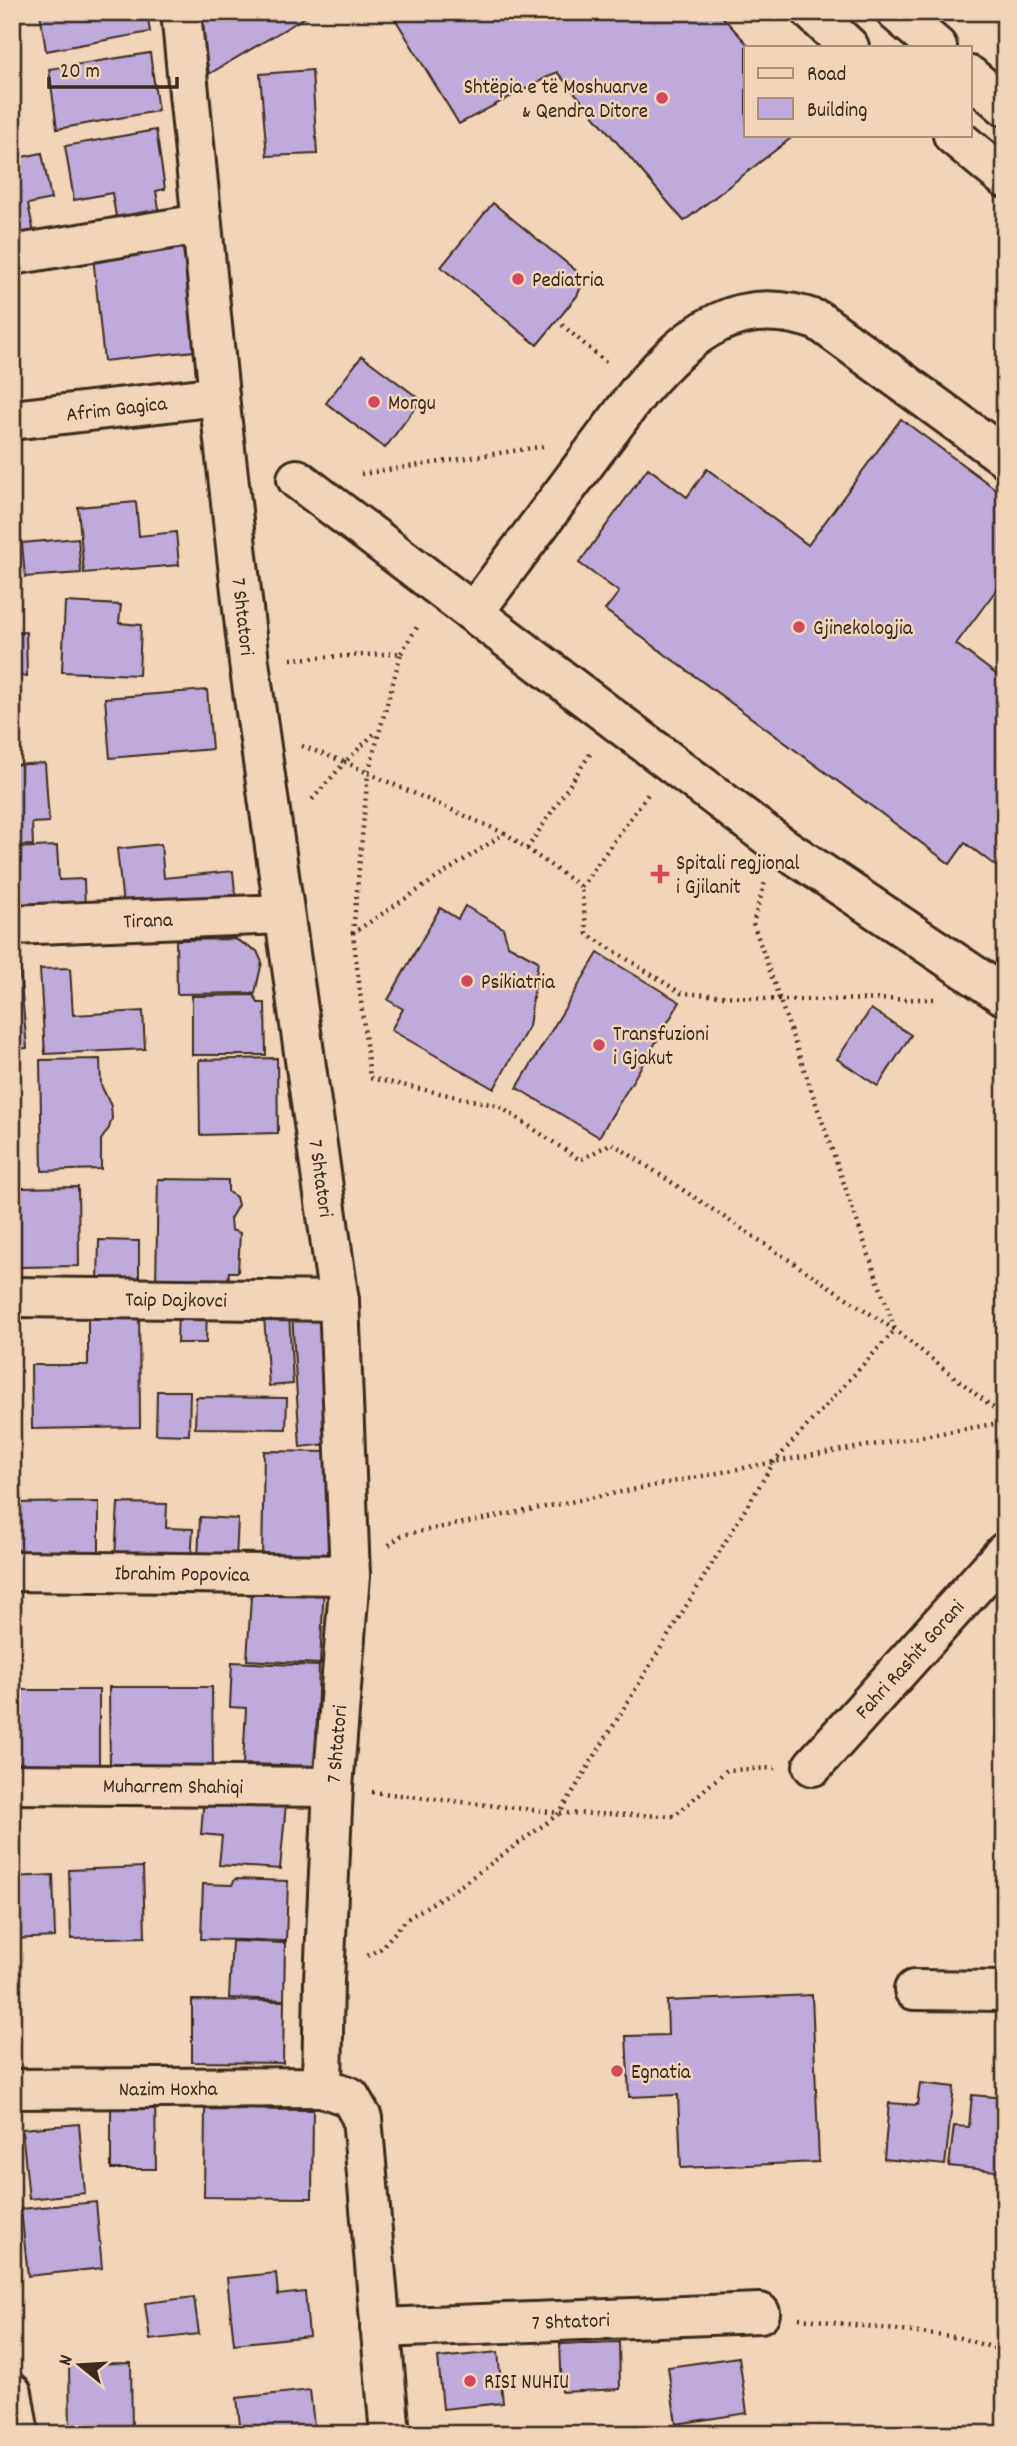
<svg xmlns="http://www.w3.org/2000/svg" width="1017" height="2446" viewBox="0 0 1017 2446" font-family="Dekko,sans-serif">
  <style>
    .building { fill: #bfabdb; stroke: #3b2a1e; stroke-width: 2 }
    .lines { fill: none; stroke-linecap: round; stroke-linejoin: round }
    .minor-casing { stroke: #3b2a1e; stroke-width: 44 }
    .tertiary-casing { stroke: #3b2a1e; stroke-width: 44 }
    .primary-casing { stroke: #3b2a1e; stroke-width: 44 }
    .path { stroke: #3b2a1e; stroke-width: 4.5; stroke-dasharray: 2 5; stroke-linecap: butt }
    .minor { stroke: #f2d4b8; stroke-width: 38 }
    .tertiary { stroke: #f2d4b8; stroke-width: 38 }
    .primary { stroke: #f2d4b8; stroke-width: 38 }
    .poi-dot { fill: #d1495b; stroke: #f2d4b8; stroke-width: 2.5 }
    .labels { text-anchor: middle; stroke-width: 5; stroke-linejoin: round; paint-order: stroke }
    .poi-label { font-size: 21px; fill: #3b2a1e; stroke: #f2d4b8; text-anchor: start }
    .street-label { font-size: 21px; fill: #3b2a1e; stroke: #f2d4b8 }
  </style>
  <rect width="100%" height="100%" fill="#f2d4b8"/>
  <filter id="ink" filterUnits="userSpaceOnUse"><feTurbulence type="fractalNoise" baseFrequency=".0143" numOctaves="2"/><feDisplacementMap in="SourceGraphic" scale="14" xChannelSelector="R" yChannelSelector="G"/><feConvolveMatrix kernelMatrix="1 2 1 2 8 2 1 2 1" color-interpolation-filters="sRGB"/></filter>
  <g filter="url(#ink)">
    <g class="building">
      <path d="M40,12H147L150,32L46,51Z"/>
      <path d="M199,12H314L209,74Z"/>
      <path d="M391,12H718L750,47H746V135H795L684,221L557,72L459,124Z"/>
      <path d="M150,53L158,111L57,129L49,69Z"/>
      <path d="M312,70L317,154L267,156L260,74Z"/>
      <path d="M156,130L165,189L156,191L160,215L117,222L112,193L74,200L65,146Z"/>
      <path d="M42,153L51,199L28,204L34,233L12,237V159Z"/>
      <path d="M493,203L579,273L582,285L577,296L537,345L441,267Z"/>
      <path d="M183,246L194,351L104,361L93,256Z"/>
      <path d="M362,356L421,400L385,448L326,403Z"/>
      <path d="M901,419L1005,496V578L956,644L1005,681V862L1000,869L965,843L950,864L605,610L619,592L579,563L648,468L687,497L707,469L808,545Z"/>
      <path d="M136,502L139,536L176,532L179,565L84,573L78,507Z"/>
      <path d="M78,538L81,573L25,577L22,543Z"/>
      <path d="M65,602L121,605L119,623L141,625L139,675L62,672Z"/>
      <path d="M26,632L27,676L12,677V633Z"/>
      <path d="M207,690L212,749L110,758L105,698Z"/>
      <path d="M45,763L49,822L32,823L33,845L12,846V765Z"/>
      <path d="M161,844L164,878L233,871L236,903L124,914L117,849Z"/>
      <path d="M57,846L59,880L84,879L85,910L12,914V848Z"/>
      <path d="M465,906L503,928L508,945L538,961L529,1026L494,1089L391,1030L403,1009L388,1000L440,908L458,919Z"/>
      <path d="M235,939L257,951L262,962L255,993L177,994L176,940Z"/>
      <path d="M598,953L680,1002L599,1137L517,1088Z"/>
      <path d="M19,962L27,1048L12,1050V963Z"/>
      <path d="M70,968L73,1015L143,1011L145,1049L45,1054L40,969Z"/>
      <path d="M254,995L258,1003H265L266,1055H192V996Z"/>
      <path d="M871,1009L911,1035L878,1086L837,1059Z"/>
      <path d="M277,1058L278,1133L200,1135L199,1060Z"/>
      <path d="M100,1059L101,1085L111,1106L112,1118L109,1128L101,1140V1169L42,1171L40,1060Z"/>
      <path d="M12,1123H16L17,1170H12Z"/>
      <path d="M158,1179L228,1180V1192L236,1197L238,1205L230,1219L231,1230L240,1233L238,1272H229L228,1285L156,1283Z"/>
      <path d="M78,1187L79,1266L19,1267V1188Z"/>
      <path d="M99,1240L139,1241V1283H98Z"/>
      <path d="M88,1305H139L140,1427L32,1429L31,1365H88Z"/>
      <path d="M178,1309L207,1310L206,1343H177Z"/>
      <path d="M321,1312L329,1444L300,1447L292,1314Z"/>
      <path d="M289,1314L293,1384L269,1386L264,1316Z"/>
      <path d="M157,1391H190L189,1435L156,1434Z"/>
      <path d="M196,1397L287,1398L286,1429L195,1428Z"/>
      <path d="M264,1451L329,1452L328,1561H262Z"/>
      <path d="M99,1502V1560L16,1561L15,1503Z"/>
      <path d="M118,1503L167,1504L166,1528L193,1529L191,1561L115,1559Z"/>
      <path d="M200,1517L238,1519L236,1561L198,1559Z"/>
      <path d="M252,1581L324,1584L320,1664L247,1660Z"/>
      <path d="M232,1662L319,1666L315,1766L243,1764L246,1708L230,1707Z"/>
      <path d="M109,1687H212L213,1768L110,1769Z"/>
      <path d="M12,1690H99V1766L12,1767Z"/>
      <path d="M204,1797L286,1803L280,1869L219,1865L222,1836L201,1834Z"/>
      <path d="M143,1867L145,1937L71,1939L69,1870Z"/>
      <path d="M53,1875L55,1937L12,1939V1877Z"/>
      <path d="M235,1879L288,1881L286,1941L201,1939L203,1884L232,1885Z"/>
      <path d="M232,1941L285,1943L284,2000L229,1998Z"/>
      <path d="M812,1995L819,2162L681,2168L678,2095L629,2097L626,2036L668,2035L667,2001Z"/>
      <path d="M192,2000L284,2001L283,2063L192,2062Z"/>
      <path d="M920,2083L954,2087L945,2165L884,2159L889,2103L917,2105Z"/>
      <path d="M111,2094H155L156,2169H111Z"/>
      <path d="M972,2095L1005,2098V2172L949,2166L954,2126L969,2127Z"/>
      <path d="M205,2109L313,2110L312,2198L204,2197Z"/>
      <path d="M79,2124L85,2193L29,2199L22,2129Z"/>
      <path d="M96,2202L102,2268L28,2276L21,2209Z"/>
      <path d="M276,2273L278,2295L305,2292L309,2336L234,2344L227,2278Z"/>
      <path d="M194,2297L199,2334L150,2340L145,2303Z"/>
      <path d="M619,2342L620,2389L562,2392L560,2344Z"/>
      <path d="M498,2352L503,2403L443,2409L438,2358Z"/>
      <path d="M739,2357L747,2413L676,2424L668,2367Z"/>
      <path d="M131,2363L132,2434H70L69,2364Z"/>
      <path d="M310,2390L315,2434H241L237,2398Z"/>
    </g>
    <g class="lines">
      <g class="minor-casing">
        <g id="minor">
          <path d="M12,255L201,224"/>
          <path id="s1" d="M219,396L249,662L339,1301L350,1575L333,1787L324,1980L322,2087L350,2097L362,2118L390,2434"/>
          <path d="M297,479L777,843L1005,996"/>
          <path d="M474,612L640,390C691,331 739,292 819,321L1005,457"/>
          <path id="s2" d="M12,925L284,914"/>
          <path id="s3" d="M12,1297L339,1301"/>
          <path id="s4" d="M12,1571L350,1575"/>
          <path id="s5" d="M813,1766L1005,1552"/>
          <path id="s6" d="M12,1784L333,1787"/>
          <path d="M914,1990L1005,1991"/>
          <path id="s7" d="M12,2089L322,2087"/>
          <path id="s8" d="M380,2328L760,2313"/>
          <path d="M12,2393L19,2434"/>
        </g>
      </g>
      <g class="tertiary-casing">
        <g id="tertiary">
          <path id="s9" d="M12,420L219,396L181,12"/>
        </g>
      </g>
      <g class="primary-casing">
        <g id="primary">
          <path d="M812,12L849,47"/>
          <path d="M896,12L937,47"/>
          <path d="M970,76L1005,106"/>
          <path d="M953,135L1005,178"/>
        </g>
      </g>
      <g class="path">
        <path d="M562,325L609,365"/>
        <path d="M361,474L546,446"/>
        <path d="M401,653L419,624"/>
        <path d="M291,659L401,653L368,773L345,762L310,802"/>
        <path d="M302,746L345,762L376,732"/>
        <path d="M527,849L590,754"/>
        <path d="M581,887L648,794"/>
        <path d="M353,933L368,773L504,833"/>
        <path d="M934,999L781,1000L681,993L587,934L581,887L505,833L353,933L370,1078L499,1106L580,1160L612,1143L895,1330L1005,1417"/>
        <path d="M389,1545L402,1535L774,1462L1005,1422"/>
        <path d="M372,1792L560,1813L674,1816L727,1770L775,1768"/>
        <path d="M367,1956L380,1949L407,1919L460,1886L560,1813L774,1462L895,1330L753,923L765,882"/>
        <path d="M799,2318L960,2338L1005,2351"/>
      </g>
      <use href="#minor" class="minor"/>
      <use href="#tertiary" class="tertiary"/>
      <use href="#primary" class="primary"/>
    </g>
  </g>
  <g class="poi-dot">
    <circle cx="662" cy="98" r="7"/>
    <circle cx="518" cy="279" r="7"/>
    <circle cx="374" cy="402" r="7"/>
    <circle cx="799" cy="627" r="7"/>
    <path d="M656.5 863.5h7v7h7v7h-7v7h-7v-7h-7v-7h7z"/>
    <circle cx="467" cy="981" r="7"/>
    <circle cx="599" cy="1045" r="7"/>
    <circle cx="617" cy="2071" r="7"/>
    <circle cx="470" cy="2381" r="7"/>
  </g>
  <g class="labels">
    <g class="poi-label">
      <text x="648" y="93" text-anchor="end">Shtëpia e të Moshuarve<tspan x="648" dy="24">&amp; Qendra Ditore</tspan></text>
      <text x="532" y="286">Pediatria</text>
      <text x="388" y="409">Morgu</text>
      <text x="813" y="634">Gjinekologjia</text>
      <text x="676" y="869">Spitali regjional<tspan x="676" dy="24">i Gjilanit</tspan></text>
      <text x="481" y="988">Psikiatria</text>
      <text x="613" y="1040">Transfuzioni<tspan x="613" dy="24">i Gjakut</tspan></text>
      <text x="631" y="2078">Egnatia</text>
      <text x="484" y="2388">RISI NUHIU</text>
    </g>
    <g class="street-label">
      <text dy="7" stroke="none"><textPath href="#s9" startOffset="105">Afrim Gagica</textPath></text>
      <text dy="7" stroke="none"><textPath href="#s1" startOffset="222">7 Shtatori</textPath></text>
      <text dy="7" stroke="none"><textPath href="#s2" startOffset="136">Tirana</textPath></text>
      <text dy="7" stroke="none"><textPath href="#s1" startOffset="789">7 Shtatori</textPath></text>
      <text dy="7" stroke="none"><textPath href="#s3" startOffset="164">Taip Dajkovci</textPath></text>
      <text dy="7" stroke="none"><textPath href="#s4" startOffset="170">Ibrahim Popovica</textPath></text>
      <text dy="7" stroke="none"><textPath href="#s5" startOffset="144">Fahri Rashit Gorani</textPath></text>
      <text transform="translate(336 1744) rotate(-85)" y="7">7 Shtatori</text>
      <text dy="7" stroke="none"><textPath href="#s6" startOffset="161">Muharrem Shahiqi</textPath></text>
      <text dy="7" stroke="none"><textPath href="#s7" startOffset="156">Nazim Hoxha</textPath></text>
      <text dy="7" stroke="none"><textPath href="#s8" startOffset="191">7 Shtatori</textPath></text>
    </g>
  </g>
  <rect width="1017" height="2446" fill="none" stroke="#f2d4b8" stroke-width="42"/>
  <rect x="21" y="21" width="975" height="2404" fill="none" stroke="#3b2a1e" stroke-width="2.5" filter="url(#ink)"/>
  <rect x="744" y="46" width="228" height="91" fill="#f2d4b8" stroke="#a9907a" stroke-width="2"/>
  <rect x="758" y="68" width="35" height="10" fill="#f2d4b8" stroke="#a9907a" stroke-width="2"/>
  <text x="807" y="80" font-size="21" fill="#3b2a1e">Road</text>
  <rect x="758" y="98" width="35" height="21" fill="#bfabdb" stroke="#a9907a" stroke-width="2"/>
  <text x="807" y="116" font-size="21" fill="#3b2a1e">Building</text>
  <g transform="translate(80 2365) rotate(288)" stroke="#f2d4b8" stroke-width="5" paint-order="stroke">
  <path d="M0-5L12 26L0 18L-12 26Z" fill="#3b2a1e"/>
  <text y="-10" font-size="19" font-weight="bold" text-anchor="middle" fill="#3b2a1e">N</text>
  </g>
  <path d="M49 77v10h128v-10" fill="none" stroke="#3b2a1e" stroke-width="3.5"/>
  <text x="60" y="77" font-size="21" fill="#3b2a1e" stroke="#f2d4b8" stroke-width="5" paint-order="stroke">20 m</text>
</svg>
